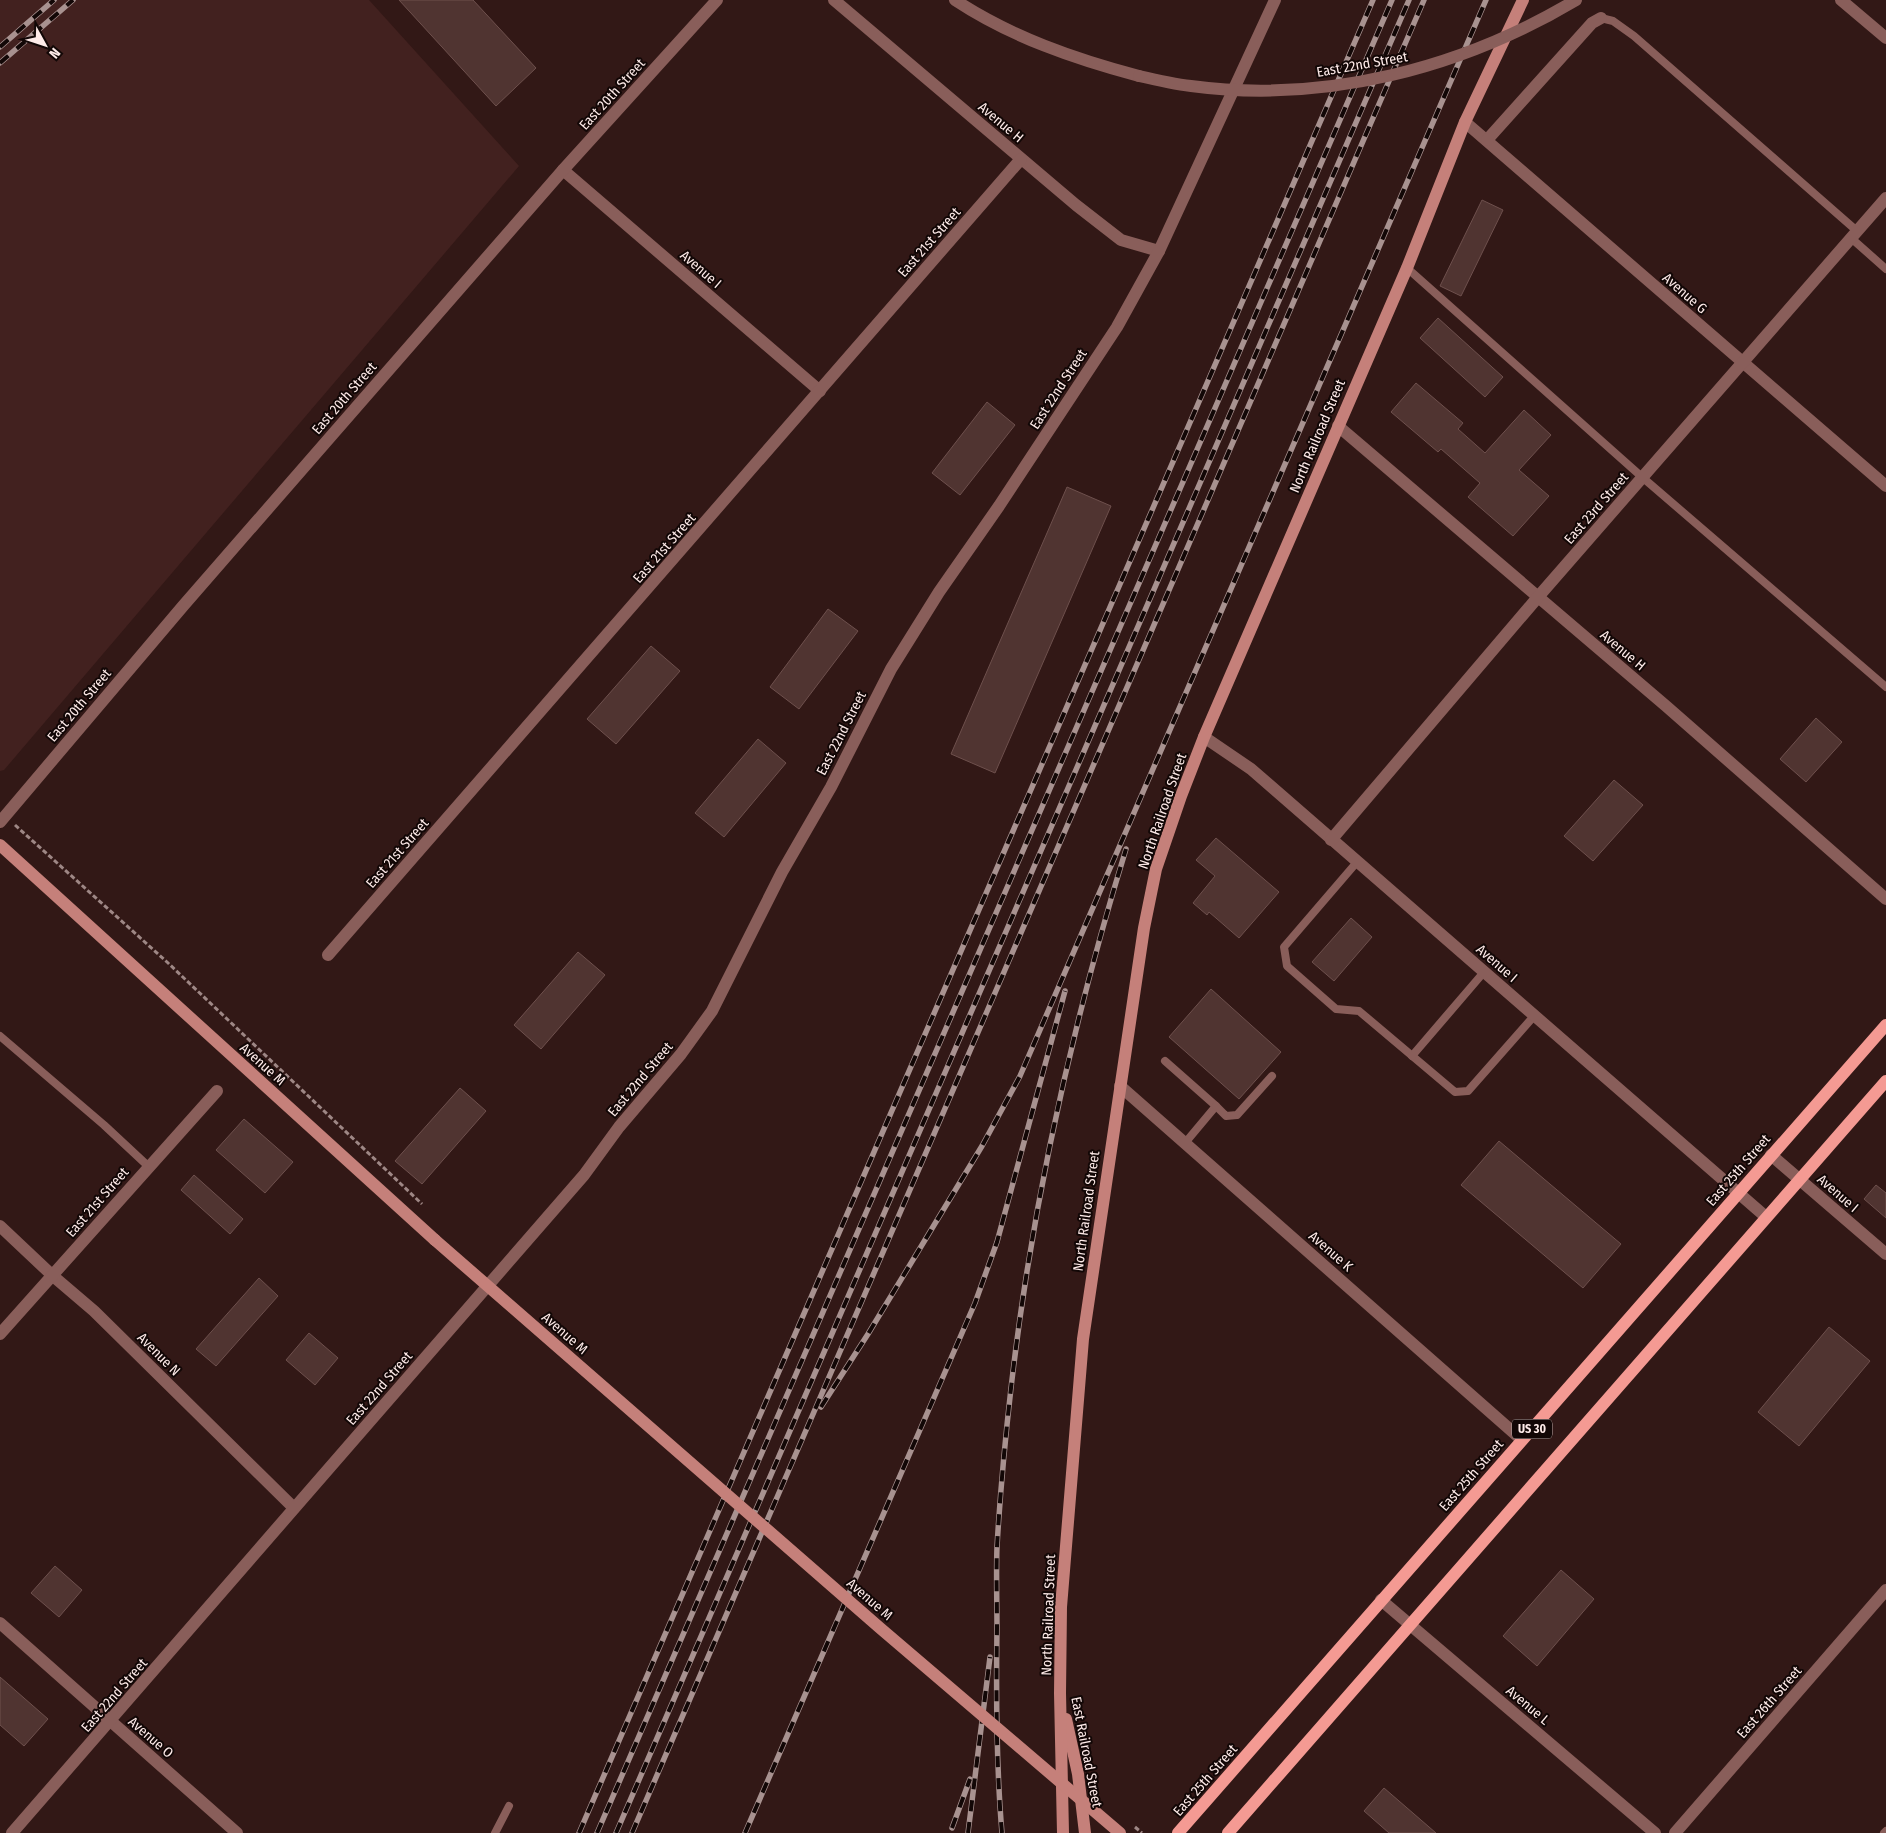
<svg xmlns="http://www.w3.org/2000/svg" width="1886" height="1833" viewBox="0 0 1886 1833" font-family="'Fira Sans Condensed',sans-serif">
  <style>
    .built { fill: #42211f }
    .building { fill: #503431; stroke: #6e504d }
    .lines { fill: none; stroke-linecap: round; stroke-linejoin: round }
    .path { stroke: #9e8785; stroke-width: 3; stroke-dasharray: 5 2.5; stroke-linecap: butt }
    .service { stroke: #895e5a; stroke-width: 8 }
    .minor { stroke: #895e5a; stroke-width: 12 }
    .tertiary { stroke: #895e5a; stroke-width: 12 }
    .secondary { stroke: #c5807a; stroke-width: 12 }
    .primary { stroke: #f49a93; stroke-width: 12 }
    .rail-casing { stroke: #a89290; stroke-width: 5.5 }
    .rail { stroke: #120706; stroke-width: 4; stroke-dasharray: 11; stroke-linecap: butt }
    .path-bridge { stroke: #9e8785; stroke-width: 3; stroke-dasharray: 5 2.5; stroke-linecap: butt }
    .tertiary-bridge { stroke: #895e5a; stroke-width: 12 }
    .secondary-bridge { stroke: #c5807a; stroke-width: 12 }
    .labels { text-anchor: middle; stroke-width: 4; stroke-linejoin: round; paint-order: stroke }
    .shield { fill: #120706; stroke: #b7a7a5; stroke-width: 1 }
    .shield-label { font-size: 12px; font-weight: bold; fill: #feebe9 }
    .street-label { font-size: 14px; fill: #feebe9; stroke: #120706 }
  </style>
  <rect width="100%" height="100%" fill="#321816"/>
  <path class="built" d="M0,0H369L519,166L4,770L0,771Z"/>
  <g class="building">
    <path d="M399,0H473L536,68L496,106Z"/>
    <path d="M1482,200L1503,210L1461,296L1440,286Z"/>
    <path d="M1438,318L1503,377L1485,397L1420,338Z"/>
    <path d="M1416,383L1463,423L1458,429L1485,453L1524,410L1551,435L1519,470L1549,496L1513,536L1468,497L1480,483L1441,449L1438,452L1391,412Z"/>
    <path d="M987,402L1015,425L960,495L932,473Z"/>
    <path d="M1067,487L1111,506L995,773L951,754Z"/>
    <path d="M828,609L858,631L799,709L770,687Z"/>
    <path d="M651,646L680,671L616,744L587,719Z"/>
    <path d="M1816,718L1842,742L1806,782L1780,759Z"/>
    <path d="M758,739L786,763L724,837L695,813Z"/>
    <path d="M1614,780L1643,805L1593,861L1564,836Z"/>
    <path d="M1216,838L1279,892L1239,938L1209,912L1207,915L1193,903L1215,876L1196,860Z"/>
    <path d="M1351,918L1372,937L1334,981L1312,962Z"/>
    <path d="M578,952L605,975L541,1049L514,1025Z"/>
    <path d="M1211,989L1281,1052L1239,1099L1169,1037Z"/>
    <path d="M460,1088L486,1111L422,1184L395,1161Z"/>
    <path d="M244,1119L293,1162L265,1193L216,1150Z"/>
    <path d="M1499,1141L1621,1244L1583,1288L1461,1185Z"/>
    <path d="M194,1175L243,1219L230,1234L181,1190Z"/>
    <path d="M1876,1185L1886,1193V1218L1864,1199Z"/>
    <path d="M259,1278L278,1296L216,1366L196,1349Z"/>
    <path d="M1829,1327L1870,1361L1799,1446L1758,1412Z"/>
    <path d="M309,1333L338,1358L315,1385L286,1360Z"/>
    <path d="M55,1566L82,1590L59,1617L31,1593Z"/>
    <path d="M1561,1570L1594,1599L1537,1666L1503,1636Z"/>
    <path d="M0,1677L48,1719L24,1746L0,1725Z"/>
    <path d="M1384,1788L1436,1833H1389L1364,1811Z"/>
  </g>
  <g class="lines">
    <path class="path" d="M15,825L167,962L422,1204"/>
    <g class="service">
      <path d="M1601,18L1613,21L1634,36L1857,231"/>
      <path d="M1851,238L1886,269"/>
      <path d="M1407,268L1642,477L1886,687"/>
      <path d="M1357,862L1284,947L1287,966L1336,1009L1359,1011L1455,1092L1468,1091L1534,1016"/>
      <path d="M0,1036L104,1125L148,1166"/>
      <path d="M1412,1056L1484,972"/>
      <path d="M1165,1061L1216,1106L1185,1143"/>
      <path d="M1216,1106L1226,1116L1237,1115L1272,1076"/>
      <path d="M495,1833L509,1806"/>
      <path d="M1884,1833L1886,1831"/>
    </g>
    <g class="minor">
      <path d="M834,0L1076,205L1121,240L1159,251"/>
      <path d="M1841,0L1886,38"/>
      <path d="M1465,122L1886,486"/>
      <path d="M1487,140L1592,23L1601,18"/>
      <path d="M563,170L820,391"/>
      <path d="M1338,426L1666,706L1886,899"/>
      <path d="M1204,737L1251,769L1766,1217"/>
      <path d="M0,822L183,606L563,170L717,0"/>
      <path d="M1331,840L1538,597L1886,198"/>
      <path d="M328,955L1021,159"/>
      <path d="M1120,1086L1522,1440"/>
      <path d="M0,1226L53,1276L94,1311L294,1508"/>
      <path d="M0,1334L217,1091"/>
      <path d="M1381,1600L1655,1833"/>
      <path d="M0,1623L237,1833"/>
      <path d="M12,1833L584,1175L619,1127L681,1054L712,1011L782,872L831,787L891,669L939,592L999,506L1117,327L1159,251L1275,0"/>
      <path d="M1675,1833L1886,1590"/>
    </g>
    <g class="tertiary">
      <path d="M955,0C1011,37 1075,59 1139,76"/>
      <path d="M1771,1155L1886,1254"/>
    </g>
    <g class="secondary">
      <path d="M0,845L435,1240"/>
      <path d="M1066,1719L1078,1774L1085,1833"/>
      <path d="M1063,1833L1060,1693L1061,1607L1083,1339L1144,928L1156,869L1181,796L1204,737L1407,268L1465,122L1523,0"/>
    </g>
    <g class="primary">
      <path d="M1178,1833L1886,1025"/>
      <path d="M1228,1833L1886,1081"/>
    </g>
    <g class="rail-casing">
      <g id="rail">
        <path d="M0,47L54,0"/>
        <path d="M0,63L73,0"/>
        <path d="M821,1407L868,1334L982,1146L1020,1076L1486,0"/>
        <path d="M952,1828L970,1779"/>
        <path d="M579,1833L1373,0"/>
        <path d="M597,1833L1392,0"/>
        <path d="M616,1833L1409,0"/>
        <path d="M632,1833L1424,0"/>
        <path d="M745,1833L975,1303L997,1242L1065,991"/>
        <path d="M968,1833L990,1657"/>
        <path d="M1002,1833C996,1765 996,1696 997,1628C997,1601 996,1574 997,1547C1000,1494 1005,1441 1011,1388C1032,1205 1072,1025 1126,849"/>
      </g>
    </g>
    <use href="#rail" class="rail"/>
    <path class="path-bridge" d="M1135,1827L1142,1833"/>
    <path class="tertiary-bridge" d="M1139,76C1156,80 1174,84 1191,86C1325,104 1462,68 1576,0"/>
    <path class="secondary-bridge" d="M435,1240L880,1628L1120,1833"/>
  </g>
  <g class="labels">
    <rect class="shield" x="1512" y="1419.5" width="40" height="19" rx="4"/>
    <g class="shield-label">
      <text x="1532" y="1433">US 30</text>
    </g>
    <g class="street-label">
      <text transform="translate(1362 64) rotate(-10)" y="5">East 22nd Street</text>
      <text transform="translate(612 94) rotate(-48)" y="5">East 20th Street</text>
      <text transform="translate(1001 122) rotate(40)" y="5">Avenue H</text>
      <text transform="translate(929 242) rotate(-49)" y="5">East 21st Street</text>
      <text transform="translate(701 269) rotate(41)" y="5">Avenue I</text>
      <text transform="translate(1685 293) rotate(41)" y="5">Avenue G</text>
      <text transform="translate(1058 389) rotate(-57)" y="5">East 22nd Street</text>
      <text transform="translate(344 398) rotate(-49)" y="5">East 20th Street</text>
      <text transform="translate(1317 436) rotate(-67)" y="5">North Railroad Street</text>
      <text transform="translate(1596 508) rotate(-49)" y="5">East 23rd Street</text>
      <text transform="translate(664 548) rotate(-49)" y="5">East 21st Street</text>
      <text transform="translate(1623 650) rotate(40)" y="5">Avenue H</text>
      <text transform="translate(79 705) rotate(-50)" y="5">East 20th Street</text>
      <text transform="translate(841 733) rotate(-63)" y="5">East 22nd Street</text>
      <text transform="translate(1162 811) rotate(-71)" y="5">North Railroad Street</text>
      <text transform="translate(397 853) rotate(-49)" y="5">East 21st Street</text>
      <text transform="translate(1497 963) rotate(41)" y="5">Avenue I</text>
      <text transform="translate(263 1064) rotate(42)" y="5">Avenue M</text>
      <text transform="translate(640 1079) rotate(-50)" y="5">East 22nd Street</text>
      <text transform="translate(1738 1170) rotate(-49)" y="5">East 25th Street</text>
      <text transform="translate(1838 1193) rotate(41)" y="5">Avenue I</text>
      <text transform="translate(97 1202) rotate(-49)" y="5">East 21st Street</text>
      <text transform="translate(1086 1211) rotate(-82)" y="5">North Railroad Street</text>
      <text transform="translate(1331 1251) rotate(41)" y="5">Avenue K</text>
      <text transform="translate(565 1333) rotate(41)" y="5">Avenue M</text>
      <text transform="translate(159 1354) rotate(45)" y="5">Avenue N</text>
      <text transform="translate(379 1388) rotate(-49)" y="5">East 22nd Street</text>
      <text transform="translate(1471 1475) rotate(-49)" y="5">East 25th Street</text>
      <text transform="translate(870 1599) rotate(41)" y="5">Avenue M</text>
      <text transform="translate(1048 1615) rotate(-88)" y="5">North Railroad Street</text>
      <text transform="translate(114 1695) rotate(-49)" y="5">East 22nd Street</text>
      <text transform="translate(1769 1702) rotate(-49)" y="5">East 26th Street</text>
      <text transform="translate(1528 1705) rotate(40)" y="5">Avenue L</text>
      <text transform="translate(151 1737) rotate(41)" y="5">Avenue O</text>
      <text transform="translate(1087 1752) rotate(79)" y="5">East Railroad Street</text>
      <text transform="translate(1205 1780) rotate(-49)" y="5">East 25th Street</text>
    </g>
  </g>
  <g transform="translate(45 45) rotate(130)" stroke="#120706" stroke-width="4" paint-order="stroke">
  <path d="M0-4L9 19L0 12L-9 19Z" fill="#feebe9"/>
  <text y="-8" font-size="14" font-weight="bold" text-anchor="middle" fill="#feebe9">N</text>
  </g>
</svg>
